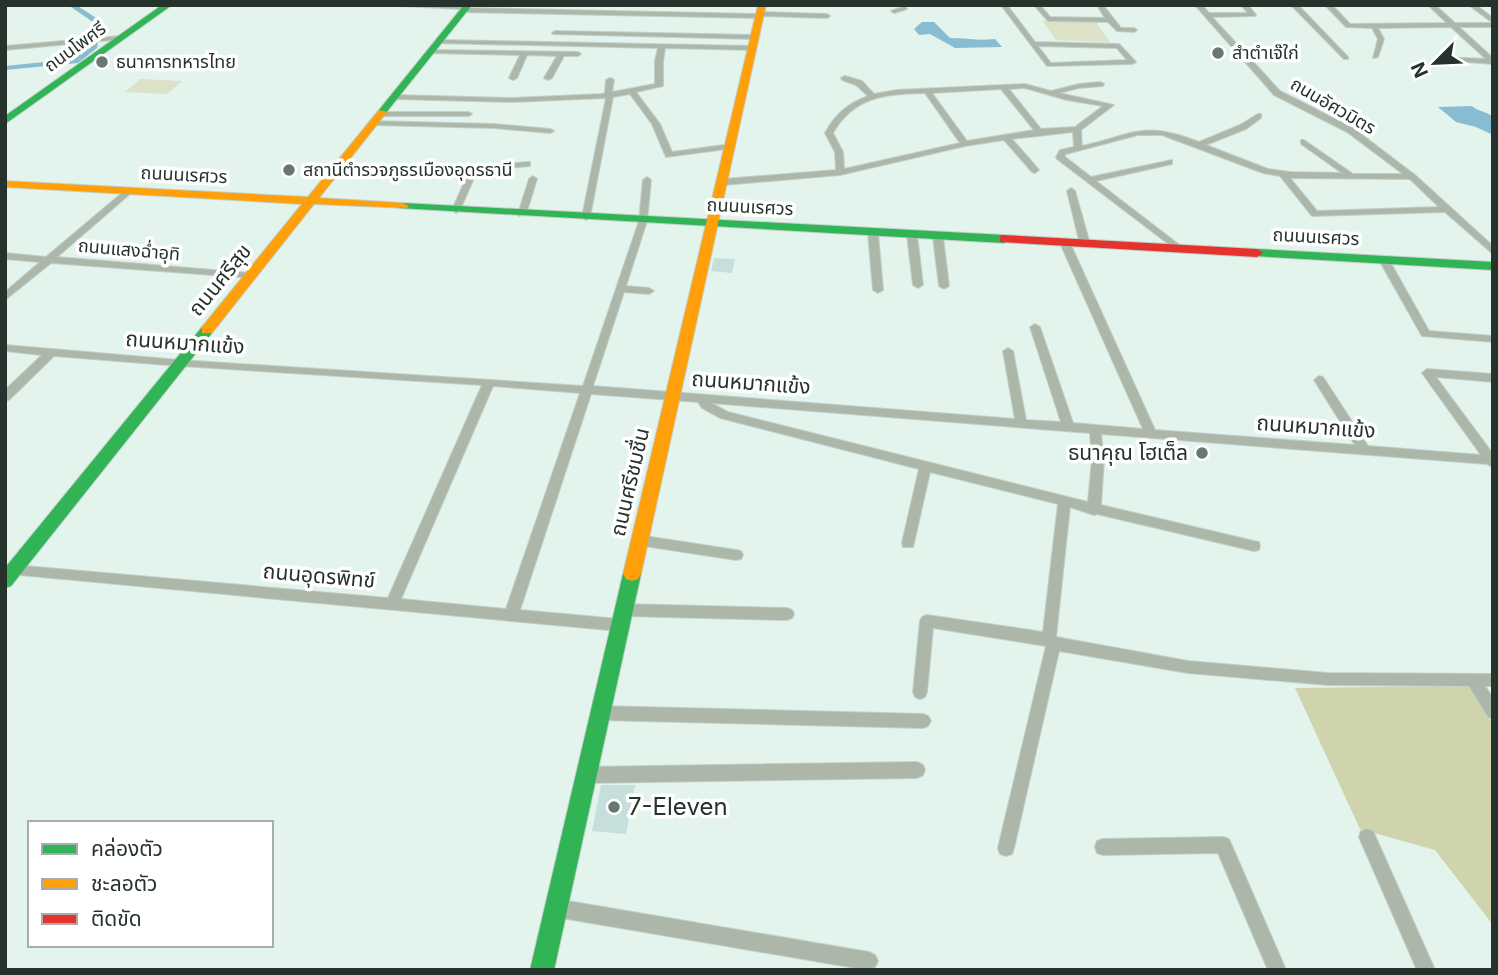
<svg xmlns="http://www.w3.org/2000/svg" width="1498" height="975" viewBox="0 0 1498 975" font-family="Inter,'Noto Sans Thai',sans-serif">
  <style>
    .green { fill: #dce2c7 }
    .forest { fill: #cfd4ad }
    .water { fill: #88bcd1 }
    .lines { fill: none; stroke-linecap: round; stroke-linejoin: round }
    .canal { fill: #88bcd1; fill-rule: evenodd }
    .building { fill: #c7dfdc }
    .street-casing { stroke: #c2d0ca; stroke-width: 2 }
    .fast-casing { stroke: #c2d0ca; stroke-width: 2 }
    .slow-casing { stroke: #c2d0ca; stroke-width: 2 }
    .jam-casing { stroke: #c2d0ca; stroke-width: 2 }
    .street { fill: #acb7a9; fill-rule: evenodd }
    .fast { fill: #30b455; fill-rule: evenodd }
    .slow { fill: #ff9f0a; fill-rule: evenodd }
    .jam { fill: #e5322d; fill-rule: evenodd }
    .poi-dot { fill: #687770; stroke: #fff; stroke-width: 2.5 }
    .labels { text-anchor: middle; stroke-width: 7; stroke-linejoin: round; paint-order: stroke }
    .far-street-label { font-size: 18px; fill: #26332d; stroke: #fff }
    .far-poi-label { font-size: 18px; fill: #26332d; stroke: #fff; text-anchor: start }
    .street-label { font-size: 21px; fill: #26332d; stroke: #fff }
    .poi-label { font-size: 21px; fill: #26332d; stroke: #fff; text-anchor: end }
    .near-poi-label { font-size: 24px; fill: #26332d; stroke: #fff; text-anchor: start }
  </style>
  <rect width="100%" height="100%" fill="#e2f4ec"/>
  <g class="green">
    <path d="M1043,21H1095L1110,42L1056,40Z"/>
    <path d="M140,79L182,81L167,94L125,92Z"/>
  </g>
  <path class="forest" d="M1469,686L1493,725V925L1435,850L1360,829L1295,688Z"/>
  <g class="water">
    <path d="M922,22H934L950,38C966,38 979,41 995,39L1002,47L955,48L930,34L919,35L914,29Z"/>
    <path d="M1472,106C1479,112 1486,111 1493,117V135L1476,127L1456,122L1438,107Z"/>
  </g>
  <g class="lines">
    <path class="canal" d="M68,5H76L101,21L98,38L95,40L98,42L97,48L78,63L5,70V66L73,59L90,45L93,40L90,38L93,22Z"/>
  </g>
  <g class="building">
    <path d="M714,258L735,259L732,273L711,271Z"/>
    <path d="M601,785H635L626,834L592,831Z"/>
  </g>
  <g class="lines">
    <g class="street-casing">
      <g id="street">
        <path d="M380,5H467L468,8L757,14L760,12L827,14L830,16L827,18L763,16L760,18L464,12L462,9Z"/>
        <path d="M1001,5H1007L1035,42L1119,44L1136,62L1132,64L1047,66ZM1038,46L1117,48L1127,60L1051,63Z"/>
        <path d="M1034,5H1040L1050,17L1105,18L1097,5H1103L1121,28H1134L1137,30L1134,32L1117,31L1108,22L1048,21Z"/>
        <path d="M1195,5H1202L1209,13H1248L1241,5H1248L1256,15L1255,16L1212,17L1280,91L1353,128L1415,175L1493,246V254L1445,212L1312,216L1280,176L1263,173L1162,135H1138L1066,154L1064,156L1091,177L1172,160V164L1096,181L1182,247L1184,249L1179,252L1057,159L1056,157L1060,150L1074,147L1073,132L1012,139L1039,170L1035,173L1032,172L1004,140L965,146L840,175L723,185L719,182L723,179L836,170L835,152L825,133C836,114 847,104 868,96L856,85L842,80L841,78L845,76L862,81L874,94L897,90L1025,84L1051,91L1079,84L1100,82L1104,84L1103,86L1079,88L1059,93L1114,105L1081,130L1082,146C1135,134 1144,120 1199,142L1240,125L1258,114H1261V118L1246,129L1206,145L1268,169L1290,172L1342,173L1301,144V140H1304L1353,174H1403L1347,132L1274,95ZM1025,88L1067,100L1103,106L1075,127L1041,129L1009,89ZM1001,89L1034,130L967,141L932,93ZM925,93L960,143L844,169L843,152L833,133C854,96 886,94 925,93ZM1290,178L1410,179L1439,207L1317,211Z"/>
        <path d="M1291,5H1298L1348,57V59H1344Z"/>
        <path d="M1325,5H1332L1350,24L1447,23L1428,5H1435L1455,23H1493V27H1459L1493,58V64L1440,60V58L1442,57L1486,59L1451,27L1378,28L1384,39L1378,57L1373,58L1378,39L1372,28L1346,27Z"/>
        <path d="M1476,5L1493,18V23L1470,6Z"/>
        <path d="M905,6L907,9L894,13L891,11Z"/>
        <path d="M555,31L755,35L758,37L755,39L553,34L552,33Z"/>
        <path d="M121,36L123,37V39L5,50V46Z"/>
        <path d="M438,40L753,46L756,48L753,50L665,48L663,61V86L636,92L660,124L672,152L731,144L735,146L734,148L666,157L652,124L630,94L613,97L590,217L586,220L582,217L606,98L513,102L394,99L390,97L394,95L513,98L602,94L605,93L606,80L610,78L614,80L612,92L655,84V61L658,48L436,43L435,42Z"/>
        <path d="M431,50L578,52L581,54L578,56H564L552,78L548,80L544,78L557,56L527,55L517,78L513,80L509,78L520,55L429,53L428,52Z"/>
        <path d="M377,112H468L472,114L468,116H377Z"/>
        <path d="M370,121L494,124L550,129L554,131L550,133L494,128L373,125H370Z"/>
        <path d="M527,162H530V166L477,171L460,210L456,213L452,210L471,167Z"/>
        <path d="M533,176L537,179L526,214L519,216L518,214L529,179Z"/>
        <path d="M647,177L651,180L647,221L626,286L649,288L654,291L649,294L624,292L593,386L1015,419L1003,351L1008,348L1013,351L1026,420L1061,422L1030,327L1035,324L1040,327L1073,423L1143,429L1060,243L1065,240L1070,243L1155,430L1355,445L1314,380L1319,376L1323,377L1368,446L1481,455L1422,373L1427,369L1493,374V382L1436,377L1493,454V467L1487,464L1101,434L1104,459L1101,505L1254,541L1259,542L1260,546L1259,550L1254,551L1097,514L1094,515L1070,507L1056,637L1188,661L1328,673L1493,674V686H1485L1493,698V719L1488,717L1469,686L1328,685L1188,673L1059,651L1014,848L1012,854L1006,856L1000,854L998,848L1046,646L933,628L927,692L925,697L920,699L915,697L913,692L920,621L922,617L927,615L1043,632L1058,504L930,472L914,543L913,547H903L902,543L919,469L720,418L702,408L698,402L591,394L520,610L619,619L624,621L626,625L624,629L619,631L9,574L7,570L9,566L14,565L388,598L482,385L180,366L54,356L9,400L5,401V390L42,355L5,351V345L180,360L583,386L639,221L643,180ZM493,386L580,393L506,609L401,599ZM711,403L1090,433L1092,459L1088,502L728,412Z"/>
        <path d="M128,188L132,191L131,193L57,257L250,273L255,276L253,278L51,263L5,300V292L40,262L5,259V253L46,257Z"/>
        <path d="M1071,188L1075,191L1090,244L1088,246L1085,247L1080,244L1067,191Z"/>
        <path d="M873,230L878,233L883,290L878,293L873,290L868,233Z"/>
        <path d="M912,232L917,235L923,285L918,288L913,285L907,235Z"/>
        <path d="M938,234L943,237L949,286L944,289L939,286L933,237Z"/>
        <path d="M1384,257L1389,260L1429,331L1493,336V342L1422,336L1379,260Z"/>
        <path d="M638,535L736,550L741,551L743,555L741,559L736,560L638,545L633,544L632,540L633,536Z"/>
        <path d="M623,604L787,608L792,610L794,614L792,618L787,620L623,616L618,614L616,610L618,606Z"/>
        <path d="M599,706L923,714L928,716L931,721L928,726L923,728L599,720L594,718L591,713L594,708Z"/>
        <path d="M917,762L923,765L925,770L923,775L917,778L586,783L580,780L578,775L580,770L586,767Z"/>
        <path d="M1367,829L1373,831L1435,970H1417L1359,837L1361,831Z"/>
        <path d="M1223,837L1229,839L1286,970H1268L1218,853L1103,855L1097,853L1095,847L1097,841L1103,839Z"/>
        <path d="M556,899L869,952L875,955L878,961L875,967L867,970L556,917L550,914L547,908L550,902Z"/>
      </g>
    </g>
    <g class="fast-casing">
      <g id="fast">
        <path d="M162,5H172L5,124V116Z"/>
        <path d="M464,5H472L385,114H379V110Z"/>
        <path d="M403,203L1004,235L1010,239L1004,243L399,208L397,206Z"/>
        <path d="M1257,249L1493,262V270L1253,256V250Z"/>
        <path d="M207,326L212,327V333L11,586L5,588V568L202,327Z"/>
        <path d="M632,567L638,569L641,574L554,970H530L623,574L626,569Z"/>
      </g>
    </g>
    <g class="slow-casing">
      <g id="slow">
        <path d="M758,5H766L641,574L638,579L632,581L626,579L623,574Z"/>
        <path d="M379,110L387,112L319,198L403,203L409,206L407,208L314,204L212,333H202V327L302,204L5,187V181L308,197Z"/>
      </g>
    </g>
    <g class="jam-casing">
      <path id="jam" d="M1004,235L1257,249L1263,253L1257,257L1000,242V236Z"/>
    </g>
    <use href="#street" class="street"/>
    <use href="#fast" class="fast"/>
    <use href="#slow" class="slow"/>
    <use href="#jam" class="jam"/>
  </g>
  <g class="poi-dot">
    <circle cx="1218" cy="53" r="7"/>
    <circle cx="102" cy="62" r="7"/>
    <circle cx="289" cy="170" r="7"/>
    <circle cx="1202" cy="453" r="7"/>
    <circle cx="614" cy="807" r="7"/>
  </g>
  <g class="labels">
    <g class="far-street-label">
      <text transform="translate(75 47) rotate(-36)" y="6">ถนนโพศรี</text>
      <text transform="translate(1333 106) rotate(30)" y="6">ถนนอัศวมิตร</text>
      <text transform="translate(184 175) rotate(3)" y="6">ถนนนเรศวร</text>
      <text transform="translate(750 207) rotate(3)" y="6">ถนนนเรศวร</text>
      <text transform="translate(1316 237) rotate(3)" y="6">ถนนนเรศวร</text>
      <text transform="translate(129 250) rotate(5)" y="6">ถนนแสงฉ่ำอุทิ</text>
    </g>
    <g class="far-poi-label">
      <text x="1232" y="59">สำตำเจ๊ใก่</text>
      <text x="116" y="68">ธนาคารทหารไทย</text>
      <text x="303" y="176">สถานีตำรวจภูธรเมืองอุดรธานี</text>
    </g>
    <g class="street-label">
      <text transform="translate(220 280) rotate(-51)" y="7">ถนนศรีสุข</text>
      <text transform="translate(185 343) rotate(4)" y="7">ถนนหมากแข้ง</text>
      <text transform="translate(751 383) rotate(4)" y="7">ถนนหมากแข้ง</text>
      <text transform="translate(1316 427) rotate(4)" y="7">ถนนหมากแข้ง</text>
      <text transform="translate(630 482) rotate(-77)" y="7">ถนนศรีชมชื่น</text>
      <text transform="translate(319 576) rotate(5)" y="7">ถนนอุดรพิทข์</text>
    </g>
    <g class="poi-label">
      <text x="1188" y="460">ธนาคุณ โฮเต็ล</text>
    </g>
    <g class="near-poi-label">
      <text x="628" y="815">7-Eleven</text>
    </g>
  </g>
  <rect width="1498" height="975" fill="none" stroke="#26332d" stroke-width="14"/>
  <rect x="28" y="821" width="245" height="126" fill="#ffffff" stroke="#a8adab" stroke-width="2"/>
  <rect x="42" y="844" width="35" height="10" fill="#30b455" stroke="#a8adab" stroke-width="2"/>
  <text x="91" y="856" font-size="21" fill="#26332d">คล่องตัว</text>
  <rect x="42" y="879" width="35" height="10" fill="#ff9f0a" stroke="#a8adab" stroke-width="2"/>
  <text x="91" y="891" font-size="21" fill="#26332d">ชะลอตัว</text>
  <rect x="42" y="914" width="35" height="10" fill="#e5322d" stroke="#a8adab" stroke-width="2"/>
  <text x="91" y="926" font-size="21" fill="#26332d">ติดขัด</text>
  <g transform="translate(1435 63) rotate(246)" stroke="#ffffff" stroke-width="5" paint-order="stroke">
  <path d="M0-5L12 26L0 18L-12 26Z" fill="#26332d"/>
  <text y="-10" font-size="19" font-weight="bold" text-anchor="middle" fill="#26332d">N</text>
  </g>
</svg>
